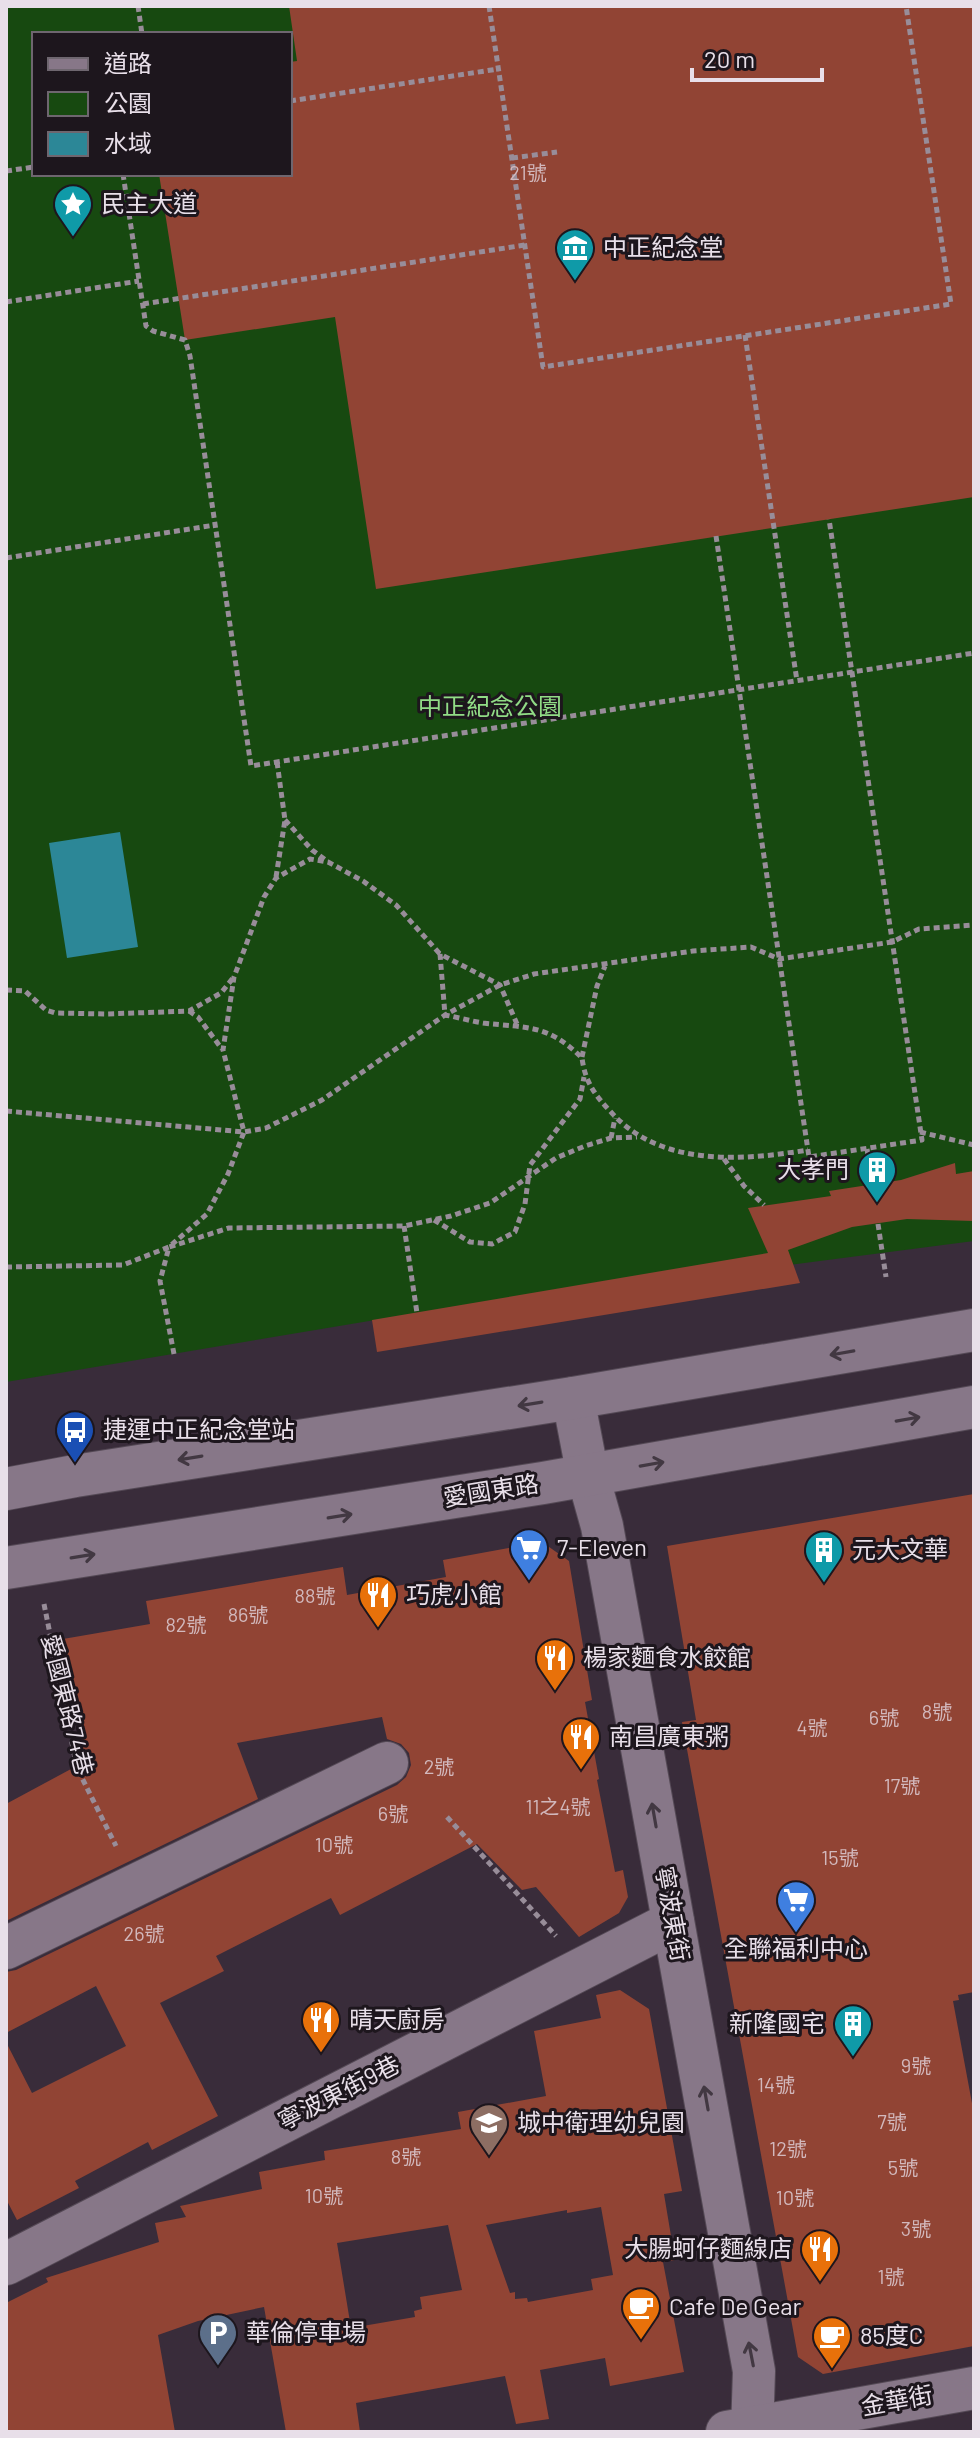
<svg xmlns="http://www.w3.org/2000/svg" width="980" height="2438" viewBox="0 0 980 2438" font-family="Barlow,'Noto Sans TC',sans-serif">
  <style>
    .green { fill: #174910; fill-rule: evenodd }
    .water { fill: #2c8797 }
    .building { fill: #914434; fill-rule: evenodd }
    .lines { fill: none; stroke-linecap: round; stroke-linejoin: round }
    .minor-casing { stroke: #544955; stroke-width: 44 }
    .path { stroke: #988d99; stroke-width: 5; stroke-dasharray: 6 4; stroke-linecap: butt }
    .minor { stroke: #877788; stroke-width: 42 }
    .oneway { stroke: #423842 }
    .labels { text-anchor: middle; stroke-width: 6; stroke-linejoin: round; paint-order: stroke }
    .number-label { font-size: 20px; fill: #d2b8bc }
    .poi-label { font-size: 24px; fill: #e8dfe9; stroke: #1d161d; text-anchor: start }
    .park-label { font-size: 24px; fill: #91dc86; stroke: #1d161d }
    .street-label { font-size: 24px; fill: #e8dfe9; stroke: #1d161d }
  </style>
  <rect width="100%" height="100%" fill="#392c3a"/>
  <path class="green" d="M6,6H974V1241L417,1313L6,1382ZM34,34H290V174H34Z"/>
  <path class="water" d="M120,832L138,947L67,958L49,843Z"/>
  <g class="building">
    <path d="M289,6H974V497L376,589L335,317L185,340L159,174H290V62L297,61Z"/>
    <path d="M955,1163L956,1174L974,1171V1221L907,1219L852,1227L788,1250L800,1283L377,1352L372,1320L768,1253L748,1208L831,1196L829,1191L901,1180Z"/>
    <path d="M974,1494V1992L958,1995L959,2000L953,2001L974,2114V2346L823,2374L798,2357L682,1722L696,1720L667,1546Z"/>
    <path d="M542,1542L569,1561L592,1700L585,1702L599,1779L597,1780L615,1872L623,1870L628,1897L619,1913L579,1937L536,1887L522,1890L477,1844L340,1915L331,1898L216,1956L224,1971L160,2003L218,2116L152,2150L148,2142L75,2181L79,2188L17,2220L6,2199V2042L32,2093L126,2046L96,1986L6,2033V1972L16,1970L397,1785L406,1777L411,1765L409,1753L401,1744L387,1739L382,1717L237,1743L258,1799L6,1921V1804L84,1762L63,1639L150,1624L146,1601L343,1567L347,1595L446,1577L443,1560Z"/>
    <path d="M620,1990L649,2009L682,2191L664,2194L675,2260L663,2262L684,2372L610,2386L605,2358L540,2370L549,2419L516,2424L505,2376L356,2403L360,2432H286L264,2307L198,2321L158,2335L175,2432H6V2303L48,2282L46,2278L159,2242L155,2223L186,2217L180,2206L262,2189L259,2172L325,2160L324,2151L461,2129L458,2112L546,2096L534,2031L601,2018L596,1995ZM601,2207L613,2275L591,2279L593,2290L528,2302L527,2298L515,2299V2292L510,2293L486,2225L567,2210V2213ZM448,2225L462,2290L420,2297L422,2309L414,2311L415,2317L351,2328L337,2243Z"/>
  </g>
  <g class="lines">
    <g class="minor-casing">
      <g id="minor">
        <path d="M573,1398L588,1476L602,1526L754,2371L752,2432"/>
        <path d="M6,1489L75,1476L573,1398L974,1330"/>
        <path d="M6,1568L543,1483L974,1407"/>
        <path d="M6,1948L387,1763"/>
        <path d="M6,2264L673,1922"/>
        <path d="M727,2432L974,2388"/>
      </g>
    </g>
    <g class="path">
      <path d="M138,6L142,34"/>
      <path d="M489,6L543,367L951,304L906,6"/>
      <path d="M290,101L498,69"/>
      <path d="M512,158L557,152"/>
      <path d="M6,171L34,167"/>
      <path d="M123,174L146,326L153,331L185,340L190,356L251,766L974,653"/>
      <path d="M6,302L139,281"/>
      <path d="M143,304L525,245"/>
      <path d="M745,335L797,681"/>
      <path d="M716,536L809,1157L922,1140L829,519"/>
      <path d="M6,558L215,525"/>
      <path d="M285,820L312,850L327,861"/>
      <path d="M276,877L285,820L277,762"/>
      <path d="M6,990L25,991L46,1010L55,1013L107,1014L189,1011L221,993L233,978"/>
      <path d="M189,1011L198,1017L222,1049"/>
      <path d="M517,1024L500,985L440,954L445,1015C457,1017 470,1021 483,1023C527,1028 548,1024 582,1058C585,1081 594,1094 610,1111C659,1167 741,1161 808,1150"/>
      <path d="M582,1057L597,986L605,966"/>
      <path d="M6,1111L244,1132L266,1128L322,1100L445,1015L500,985L534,974L693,951L751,947L779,959L892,942L919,929L974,925"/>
      <path d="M920,1132L974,1145"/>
      <path d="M611,1138L615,1118"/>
      <path d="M867,1149L873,1184"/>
      <path d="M724,1159L744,1186L764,1205"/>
      <path d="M434,1220L470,1242L492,1244L515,1232L525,1204L530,1165L580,1099L584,1077"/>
      <path d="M878,1224L886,1277"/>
      <path d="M404,1226L417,1313"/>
      <path d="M6,1267L123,1265L169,1247L207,1214L228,1174L244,1132L223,1050L234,977L264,897L276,878L310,859L328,862L363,881L396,905L440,954"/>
      <path d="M174,1354L160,1281L169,1247L229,1228L404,1226L451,1216L490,1203L556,1158L585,1146L611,1138L637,1137"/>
      <path d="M44,1604L77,1768L116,1846"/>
      <path d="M447,1817L556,1936"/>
    </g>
    <use href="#minor" class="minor"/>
  </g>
  <defs><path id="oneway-shaft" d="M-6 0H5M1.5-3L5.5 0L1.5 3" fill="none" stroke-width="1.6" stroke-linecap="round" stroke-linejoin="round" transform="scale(2)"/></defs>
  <g class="oneway">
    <use href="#oneway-shaft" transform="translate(842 1353) rotate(170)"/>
    <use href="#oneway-shaft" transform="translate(530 1404) rotate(171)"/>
    <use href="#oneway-shaft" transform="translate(908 1419) rotate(-10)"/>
    <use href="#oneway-shaft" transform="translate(190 1458) rotate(171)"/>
    <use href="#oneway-shaft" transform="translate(652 1464) rotate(-10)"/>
    <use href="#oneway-shaft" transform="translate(340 1516) rotate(-9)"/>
    <use href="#oneway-shaft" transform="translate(83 1556) rotate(-9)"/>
    <use href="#oneway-shaft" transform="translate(654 1815) rotate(-100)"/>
    <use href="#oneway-shaft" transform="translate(706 2098) rotate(-100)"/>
    <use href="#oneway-shaft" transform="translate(751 2354) rotate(-101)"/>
  </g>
  <defs>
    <g id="sight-pin" transform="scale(2)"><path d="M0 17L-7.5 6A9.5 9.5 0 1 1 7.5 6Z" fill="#0f9aa8" stroke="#1d161d"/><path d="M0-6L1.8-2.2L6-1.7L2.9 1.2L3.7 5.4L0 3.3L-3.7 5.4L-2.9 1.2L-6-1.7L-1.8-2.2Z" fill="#fff"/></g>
    <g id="museum-pin" transform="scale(2)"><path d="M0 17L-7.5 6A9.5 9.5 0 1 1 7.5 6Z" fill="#0f9aa8" stroke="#1d161d"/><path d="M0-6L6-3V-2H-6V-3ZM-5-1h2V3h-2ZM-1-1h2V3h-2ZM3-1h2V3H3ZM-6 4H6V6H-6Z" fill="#fff"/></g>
    <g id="building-pin" transform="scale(2)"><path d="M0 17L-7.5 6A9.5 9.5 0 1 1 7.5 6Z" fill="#0f9aa8" stroke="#1d161d"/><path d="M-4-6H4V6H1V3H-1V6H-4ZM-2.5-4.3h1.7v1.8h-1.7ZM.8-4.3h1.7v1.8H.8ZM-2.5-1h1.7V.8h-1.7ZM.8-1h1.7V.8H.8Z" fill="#fff"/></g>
    <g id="bus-pin" transform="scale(2)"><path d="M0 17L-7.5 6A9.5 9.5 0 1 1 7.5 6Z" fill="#1a4fb4" stroke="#1d161d"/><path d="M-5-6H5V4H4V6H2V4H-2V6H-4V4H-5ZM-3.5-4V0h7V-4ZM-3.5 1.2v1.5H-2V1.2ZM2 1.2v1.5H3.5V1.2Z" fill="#fff"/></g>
    <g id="supermarket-pin" transform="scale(2)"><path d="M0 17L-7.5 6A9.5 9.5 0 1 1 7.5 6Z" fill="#3f7fe0" stroke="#1d161d"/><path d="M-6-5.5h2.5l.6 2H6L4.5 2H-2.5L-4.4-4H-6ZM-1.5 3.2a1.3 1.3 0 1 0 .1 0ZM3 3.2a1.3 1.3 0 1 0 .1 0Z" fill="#fff"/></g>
    <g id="restaurant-pin" transform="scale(2)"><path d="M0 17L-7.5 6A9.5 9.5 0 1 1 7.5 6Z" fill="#e8710a" stroke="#1d161d"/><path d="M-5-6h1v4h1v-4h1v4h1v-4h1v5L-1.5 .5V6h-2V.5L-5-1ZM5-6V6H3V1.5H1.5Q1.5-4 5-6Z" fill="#fff"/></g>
    <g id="school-pin" transform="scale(2)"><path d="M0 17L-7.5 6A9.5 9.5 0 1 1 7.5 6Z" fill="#8d6e63" stroke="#1d161d"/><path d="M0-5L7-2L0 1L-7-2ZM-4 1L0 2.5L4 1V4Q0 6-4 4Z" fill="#fff"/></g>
    <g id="cafe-pin" transform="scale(2)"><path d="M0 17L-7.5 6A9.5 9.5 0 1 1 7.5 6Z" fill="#e8710a" stroke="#1d161d"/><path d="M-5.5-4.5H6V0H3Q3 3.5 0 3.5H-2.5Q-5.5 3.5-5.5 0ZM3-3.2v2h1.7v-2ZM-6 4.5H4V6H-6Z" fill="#fff"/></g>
    <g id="parking-pin" transform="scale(2)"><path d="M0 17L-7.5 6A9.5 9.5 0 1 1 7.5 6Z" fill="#5c6f8a" stroke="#1d161d"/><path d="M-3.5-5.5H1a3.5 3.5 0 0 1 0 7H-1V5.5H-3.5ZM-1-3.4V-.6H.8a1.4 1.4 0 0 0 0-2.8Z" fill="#fff"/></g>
  </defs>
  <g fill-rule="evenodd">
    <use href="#sight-pin" x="73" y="204"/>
    <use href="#museum-pin" x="575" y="248"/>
    <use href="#building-pin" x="877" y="1170"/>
    <use href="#bus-pin" x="75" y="1430"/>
    <use href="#supermarket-pin" x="529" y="1548"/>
    <use href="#building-pin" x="824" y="1550"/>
    <use href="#restaurant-pin" x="378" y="1595"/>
    <use href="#restaurant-pin" x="555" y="1658"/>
    <use href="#restaurant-pin" x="581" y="1737"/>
    <use href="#supermarket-pin" x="796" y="1900"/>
    <use href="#restaurant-pin" x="321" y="2020"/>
    <use href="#building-pin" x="853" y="2024"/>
    <use href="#school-pin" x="489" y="2123"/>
    <use href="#restaurant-pin" x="820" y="2249"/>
    <use href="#cafe-pin" x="641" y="2307"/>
    <use href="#parking-pin" x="218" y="2333"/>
    <use href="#cafe-pin" x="832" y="2336"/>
  </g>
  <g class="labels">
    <g class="number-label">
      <text x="528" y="180">21號</text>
      <text x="315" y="1603">88號</text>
      <text x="248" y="1622">86號</text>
      <text x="186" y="1632">82號</text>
      <text x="937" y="1719">8號</text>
      <text x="884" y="1725">6號</text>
      <text x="812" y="1735">4號</text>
      <text x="439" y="1774">2號</text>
      <text x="902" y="1793">17號</text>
      <text x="558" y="1814">11之4號</text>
      <text x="393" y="1821">6號</text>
      <text x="334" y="1852">10號</text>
      <text x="840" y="1865">15號</text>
      <text x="144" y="1941">26號</text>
      <text x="916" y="2073">9號</text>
      <text x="776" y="2092">14號</text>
      <text x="892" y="2129">7號</text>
      <text x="788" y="2156">12號</text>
      <text x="406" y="2164">8號</text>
      <text x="903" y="2175">5號</text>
      <text x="324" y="2203">10號</text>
      <text x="795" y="2205">10號</text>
      <text x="916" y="2236">3號</text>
      <text x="891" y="2284">1號</text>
    </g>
    <g class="poi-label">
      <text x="101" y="212">民主大道</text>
      <text x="603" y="256">中正紀念堂</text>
      <text x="849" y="1178" text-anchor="end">大孝門</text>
      <text x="103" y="1438">捷運中正紀念堂站</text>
      <text x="557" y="1556">7-Eleven</text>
      <text x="852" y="1558">元大文華</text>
      <text x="406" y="1603">巧虎小館</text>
      <text x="583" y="1666">楊家麵食水餃館</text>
      <text x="609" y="1745">南昌廣東粥</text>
      <text x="796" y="1957" text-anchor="middle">全聯福利中心</text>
      <text x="349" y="2028">晴天廚房</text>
      <text x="825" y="2032" text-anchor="end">新隆國宅</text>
      <text x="517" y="2131">城中衛理幼兒園</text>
      <text x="792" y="2257" text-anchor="end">大腸蚵仔麵線店</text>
      <text x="669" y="2315">Cafe De Gear</text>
      <text x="246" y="2341">華倫停車場</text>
      <text x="860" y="2344">85度C</text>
    </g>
    <g class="park-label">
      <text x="490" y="715">中正紀念公園</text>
    </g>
    <g class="street-label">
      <text transform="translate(491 1491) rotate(-9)" y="8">愛國東路</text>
      <text transform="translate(67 1705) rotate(76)" y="8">愛國東路74巷</text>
      <text transform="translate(672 1914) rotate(80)" y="8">寧波東街</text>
      <text transform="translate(339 2093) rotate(-27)" y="8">寧波東街9巷</text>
      <text transform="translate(897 2401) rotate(-10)" y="8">金華街</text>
    </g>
  </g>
  <rect width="980" height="2438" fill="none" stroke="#e8dfe9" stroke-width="16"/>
  <rect x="32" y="32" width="260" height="144" fill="#1d161d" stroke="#6e666f" stroke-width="2"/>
  <rect x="48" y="58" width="40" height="12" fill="#877788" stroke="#6e666f" stroke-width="2"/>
  <text x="104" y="72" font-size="24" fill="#e8dfe9">道路</text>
  <rect x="48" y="92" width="40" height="24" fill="#174910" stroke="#6e666f" stroke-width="2"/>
  <text x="104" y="112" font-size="24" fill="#e8dfe9">公園</text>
  <rect x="48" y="132" width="40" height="24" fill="#2c8797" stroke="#6e666f" stroke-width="2"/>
  <text x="104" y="152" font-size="24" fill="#e8dfe9">水域</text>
  <path d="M692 68v12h130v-12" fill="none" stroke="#e8dfe9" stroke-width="4"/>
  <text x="704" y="68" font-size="24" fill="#e8dfe9" stroke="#1d161d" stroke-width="6" paint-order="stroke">20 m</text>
</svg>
